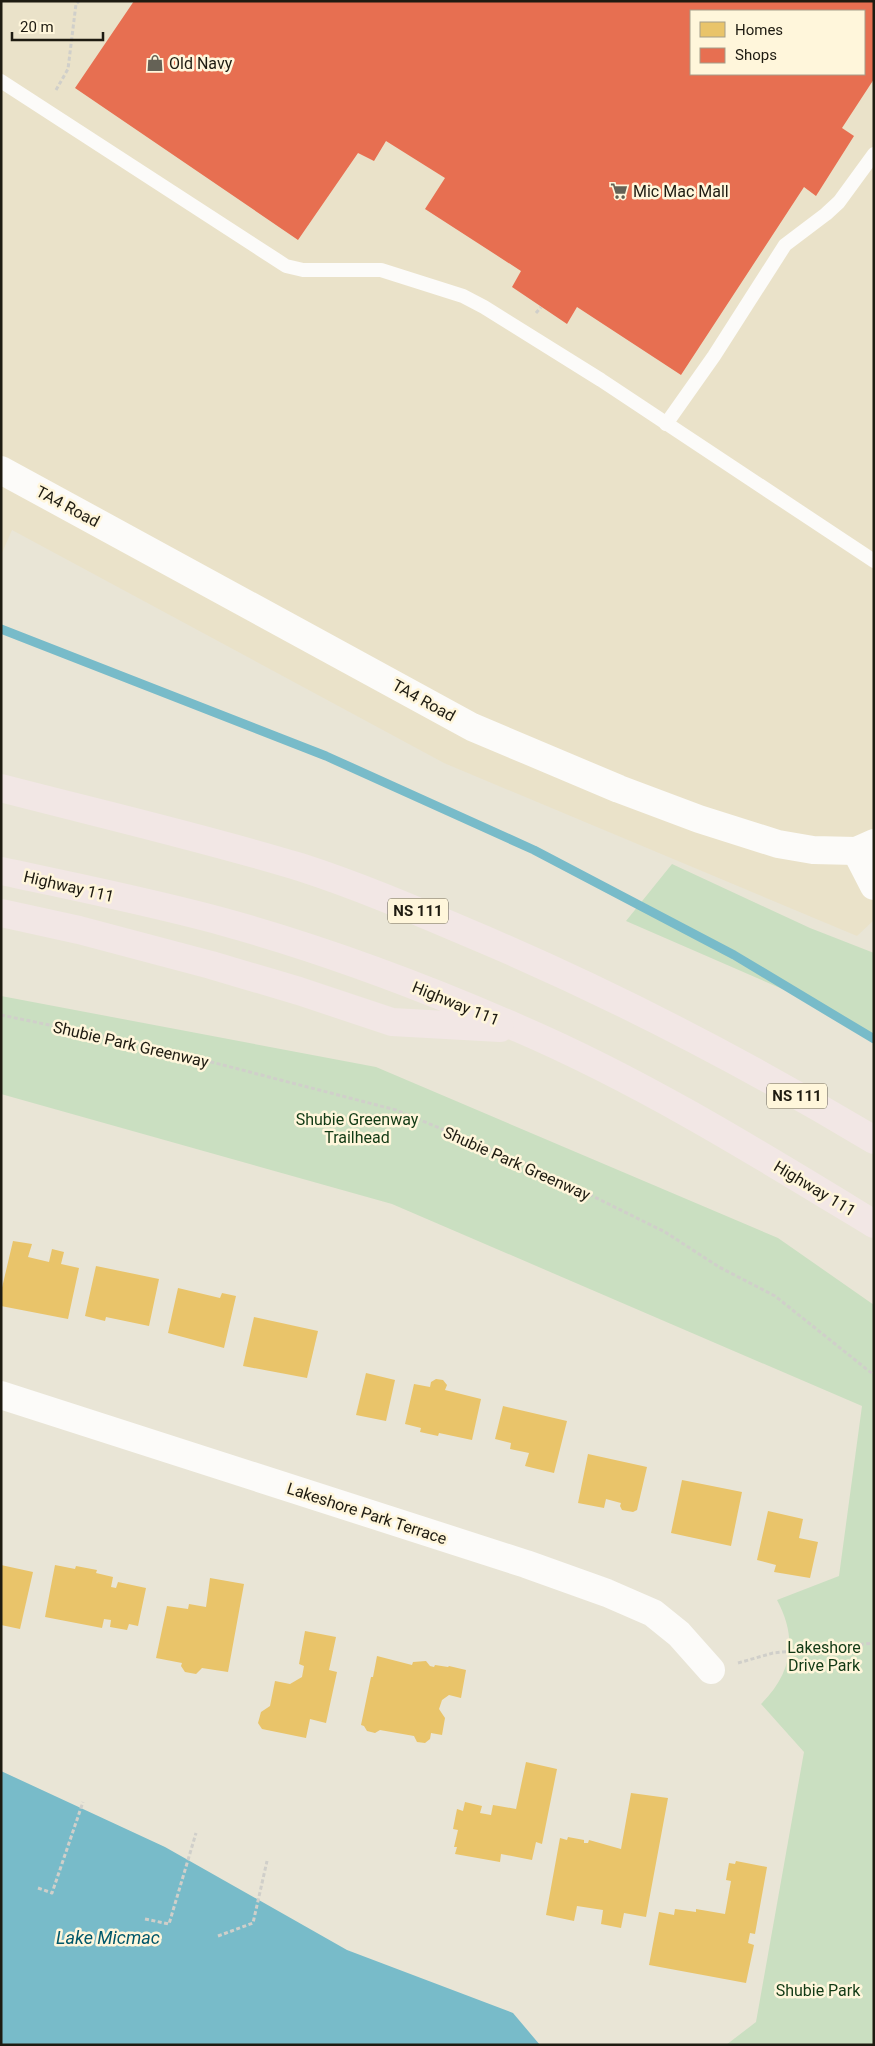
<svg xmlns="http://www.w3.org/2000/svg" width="875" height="2046" viewBox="0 0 875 2046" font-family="Roboto,sans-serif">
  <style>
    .built { fill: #eae2c9; fill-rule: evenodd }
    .green { fill: #cadfc1 }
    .water { fill: #78bbc9 }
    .homes { fill: #e9c46a }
    .shops { fill: #e76f51; fill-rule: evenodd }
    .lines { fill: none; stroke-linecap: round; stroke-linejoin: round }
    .stream { stroke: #78bbc9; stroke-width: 9 }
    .path { stroke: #d0cfca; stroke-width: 3; stroke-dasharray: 4 2.5; stroke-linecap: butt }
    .lane { stroke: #fcfbf9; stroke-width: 14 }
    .street { stroke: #fcfbf9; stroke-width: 28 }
    .highway { stroke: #f2e7e5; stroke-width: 28 }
    .labels { text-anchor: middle; stroke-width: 5; stroke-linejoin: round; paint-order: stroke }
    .shield { fill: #fff6db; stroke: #625d4e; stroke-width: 1 }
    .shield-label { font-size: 15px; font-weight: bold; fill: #1e1b11 }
    .poi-label { font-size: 16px; fill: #1e1b11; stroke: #fff6db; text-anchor: start }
    .street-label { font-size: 16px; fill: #1e1b11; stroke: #fff6db }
    .park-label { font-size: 16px; fill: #123a15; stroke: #fff6db }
    .water-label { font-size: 18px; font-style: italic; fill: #00576a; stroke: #fff6db }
  </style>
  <rect width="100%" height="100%" fill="#e9e5d6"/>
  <path class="built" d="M1,1H874V920L857,936L444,763L12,530L1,555ZM691,11H864V74H691Z"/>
  <g class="green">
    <path d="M672,864L810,928L874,953V1038L810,1001L626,921Z"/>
    <path d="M1,996L376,1067L778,1238L874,1305V1369L872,1373L874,1374V2045H726L756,2022L804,1752L761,1704C792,1673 798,1639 777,1600L839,1576L862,1406L392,1204L1,1094Z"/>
  </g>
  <path class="water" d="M1,1771L165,1847L347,1950L513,2013L540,2045H1Z"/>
  <g class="homes">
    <path d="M13,1241L32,1244L28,1257L49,1262L52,1249L64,1252L61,1264L79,1268L68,1319L1,1306V1292Z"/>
    <path d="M96,1266L159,1279L149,1326L106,1317L105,1321L85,1316Z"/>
    <path d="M178,1288L220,1298L222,1293L236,1296L224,1348L168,1333Z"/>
    <path d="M254,1317L318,1331L307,1378L243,1366Z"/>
    <path d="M366,1373L395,1380L386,1421L356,1415Z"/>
    <path d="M436,1379L443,1380L447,1385L445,1390L481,1399L472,1440L439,1433L438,1436L420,1432L421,1428L405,1424L414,1384L430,1387L431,1382Z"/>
    <path d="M503,1406L567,1421L554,1473L525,1466L529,1453L510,1449L511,1443L495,1439Z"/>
    <path d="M588,1454L647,1467L637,1510L633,1512L622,1510L620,1506L621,1503L606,1499L604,1508L578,1503Z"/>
    <path d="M682,1480L742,1492L731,1546L671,1533Z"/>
    <path d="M768,1511L803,1519L799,1538L818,1542L810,1578L774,1572L776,1565L757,1560Z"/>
    <path d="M1,1565L33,1572L20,1629L1,1625Z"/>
    <path d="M55,1565L75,1569L76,1566L97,1570L96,1573L113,1577L111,1587L116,1588L118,1582L146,1588L138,1626L129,1624L127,1630L110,1627L111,1620L104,1619L102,1628L45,1617Z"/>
    <path d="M210,1578L244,1584L228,1672L202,1668L196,1674L185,1672L181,1666L182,1663L156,1658L167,1606L188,1609L189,1604L206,1607Z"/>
    <path d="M305,1631L336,1637L329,1670L337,1672L326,1723L310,1719L306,1738L262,1729L258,1723L261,1712L270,1706L275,1681L290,1684L302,1677L304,1666L299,1664Z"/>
    <path d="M377,1656L412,1665L413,1662L426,1661L430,1666L434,1667L435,1665L448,1667L449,1666L466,1670L461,1698L449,1695L442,1700L439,1709L445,1718L442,1735L431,1733L430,1739L425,1743L417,1742L414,1736L380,1730L375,1733L367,1731L364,1726L361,1725L371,1677H373Z"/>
    <path d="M526,1762L557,1769L542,1844L536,1842L532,1860L501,1854L500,1862L455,1854L457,1847H454L458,1830L453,1829L457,1809L463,1811L465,1802L482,1806L480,1813L491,1815L493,1805L516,1809Z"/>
    <path d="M631,1793L668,1798L646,1917L624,1913L621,1928L601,1924L603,1910L577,1906L574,1921L546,1915L560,1838L567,1840L568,1837L584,1840V1843H588L589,1840L621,1849Z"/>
    <path d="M736,1861L767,1867L755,1934L750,1933L748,1943L754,1945L746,1983L649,1965L659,1912L674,1915L675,1909L696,1912V1909L725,1914L731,1881L726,1880L729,1863L735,1864Z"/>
  </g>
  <path class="shops" d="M134,1H874V79L842,128L854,136L816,196L804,187L681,375L577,307L567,324L512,287L521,271L425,209L445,178L386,141L374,161L358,153L298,240L75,88ZM691,11H864V74H691Z"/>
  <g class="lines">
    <path class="stream" d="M1,629L326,756L534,850L734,955L874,1039"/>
    <g class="path">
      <path d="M56,90L68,69L76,4L79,1"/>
      <path d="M536,313L541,307"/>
      <path d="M1,1015L142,1044L396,1110L538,1169L665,1232L719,1267L775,1296L874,1375"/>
      <path d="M738,1663L773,1653L874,1643"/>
      <path d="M38,1888L52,1893L83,1802"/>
      <path d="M145,1919L169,1924L196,1833"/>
      <path d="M218,1936L253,1923L267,1861"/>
    </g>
    <g class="lane">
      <path d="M1,81L286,266L303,270H381L463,296L484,307L601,380L874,561"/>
      <path d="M666,424L714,356L785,245L826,214L839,202L874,154"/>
    </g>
    <g class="street">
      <path d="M1,470L472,727L619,789L699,819L778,844L813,850L856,851L874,843"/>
      <path d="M856,851L874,886"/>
      <path d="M1,1395L526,1564L607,1593L653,1613L679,1634L711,1670"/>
    </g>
    <g class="highway">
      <path d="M1,788C101,814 201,837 300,867C356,885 410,908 464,931C605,990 742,1061 874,1140"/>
      <path d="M1,871C76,887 151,902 224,922C325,950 424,987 520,1029C643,1082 759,1154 874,1224"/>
      <path d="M1,913L79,930L211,965L299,991L392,1022L500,1028"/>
    </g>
  </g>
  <defs>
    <g id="shop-bare" transform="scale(1.35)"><path d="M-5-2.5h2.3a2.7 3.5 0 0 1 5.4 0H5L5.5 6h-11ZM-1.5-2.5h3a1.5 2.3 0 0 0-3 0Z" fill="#656256" stroke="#fff6db" stroke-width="2.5" paint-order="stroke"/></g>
    <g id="supermarket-bare" transform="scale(1.35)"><path d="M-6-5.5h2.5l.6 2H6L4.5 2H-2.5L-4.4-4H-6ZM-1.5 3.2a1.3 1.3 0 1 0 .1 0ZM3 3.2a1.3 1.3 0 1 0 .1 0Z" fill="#656256" stroke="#fff6db" stroke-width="2.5" paint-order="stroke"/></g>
  </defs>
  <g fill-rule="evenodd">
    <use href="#shop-bare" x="155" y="63"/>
    <use href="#supermarket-bare" x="619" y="191"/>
  </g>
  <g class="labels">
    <g class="shield">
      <rect x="388" y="898.5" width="60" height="25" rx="4"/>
      <rect x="767" y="1083.5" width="60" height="25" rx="4"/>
    </g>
    <g class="shield-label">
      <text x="418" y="916">NS 111</text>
      <text x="797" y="1101">NS 111</text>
    </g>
    <g class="poi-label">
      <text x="169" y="69">Old Navy</text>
      <text x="633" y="197">Mic Mac Mall</text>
    </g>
    <g class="street-label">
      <text transform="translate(68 506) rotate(28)" y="6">TA4 Road</text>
      <text transform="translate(424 700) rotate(29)" y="6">TA4 Road</text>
      <text transform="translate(69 886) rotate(13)" y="6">Highway 111</text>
      <text transform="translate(456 1003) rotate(22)" y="6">Highway 111</text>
      <text transform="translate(131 1044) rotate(13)" y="6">Shubie Park Greenway</text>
      <text transform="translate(517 1163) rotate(24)" y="6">Shubie Park Greenway</text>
      <text transform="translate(815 1188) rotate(31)" y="6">Highway 111</text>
      <text transform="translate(367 1513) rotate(18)" y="6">Lakeshore Park Terrace</text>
    </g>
    <g class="park-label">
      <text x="357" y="1125">Shubie Greenway<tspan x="357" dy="18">Trailhead</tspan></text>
      <text x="824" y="1653">Lakeshore<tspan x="824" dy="18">Drive Park</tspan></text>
      <text x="818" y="1996">Shubie Park</text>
    </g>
    <g class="water-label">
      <text x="108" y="1944">Lake Micmac</text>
    </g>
  </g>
  <rect width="875" height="2046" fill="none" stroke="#1e1b11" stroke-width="5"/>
  <rect x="690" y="10" width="175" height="65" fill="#fff6db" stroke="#a59e8a"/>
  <rect x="700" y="22" width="25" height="15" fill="#e9c46a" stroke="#a59e8a"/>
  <text x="735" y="35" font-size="15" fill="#1e1b11">Homes</text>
  <rect x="700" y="48" width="25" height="15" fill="#e76f51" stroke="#a59e8a"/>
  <text x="735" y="60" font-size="15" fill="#1e1b11">Shops</text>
  <path d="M12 32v8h91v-8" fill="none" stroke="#1e1b11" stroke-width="2.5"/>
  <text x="20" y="32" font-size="15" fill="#1e1b11" stroke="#fff6db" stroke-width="4" paint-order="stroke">20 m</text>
</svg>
